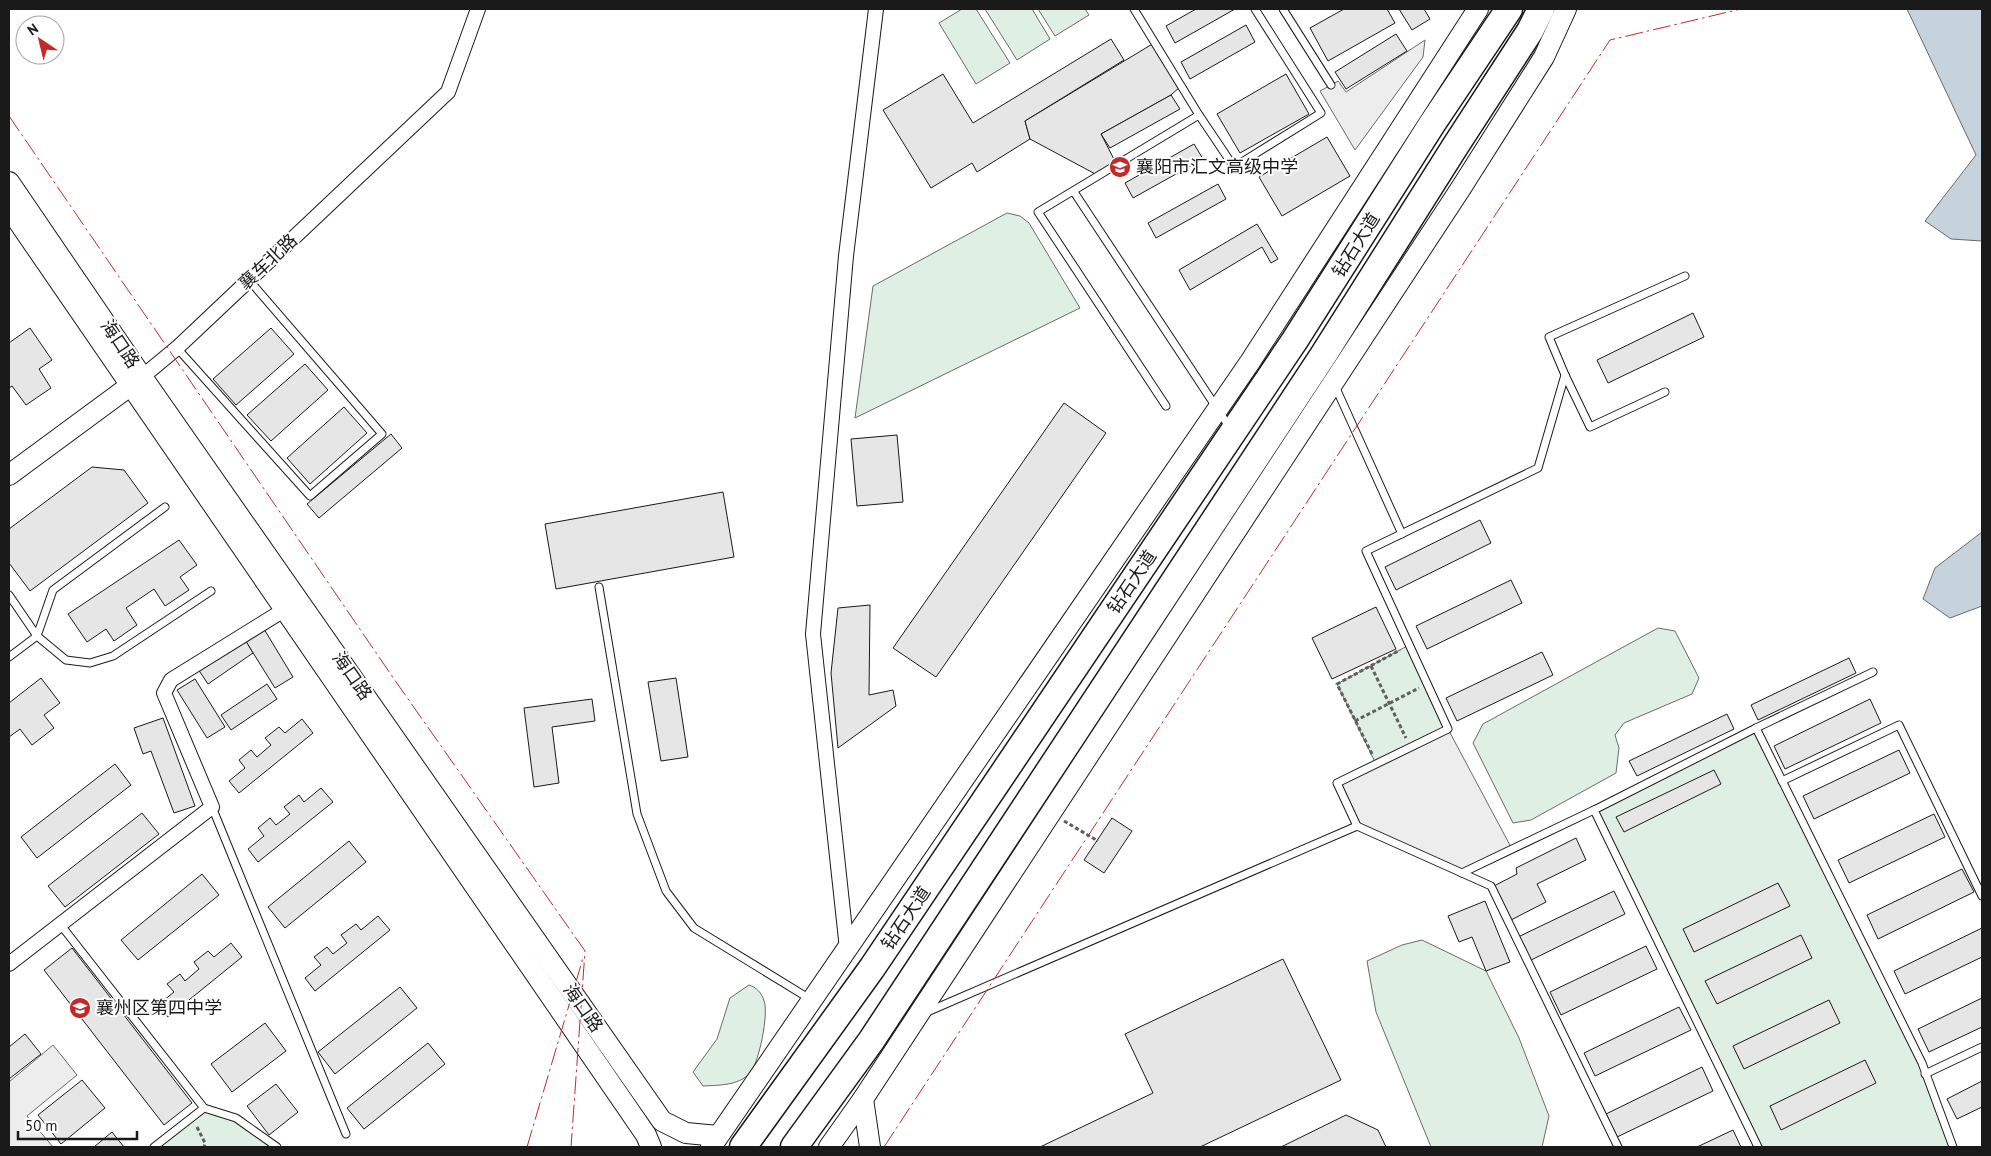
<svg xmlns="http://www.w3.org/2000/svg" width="1991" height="1156" viewBox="0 0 1991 1156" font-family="'PT Sans','Noto Sans SC',sans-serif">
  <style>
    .green { fill: #e0efe3; stroke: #6a6a6a }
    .parking { fill: #ededed; stroke: #6a6a6a }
    .water { fill: #c6d2dc; stroke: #6a6a6a }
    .building { fill: #e6e6e6; stroke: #1a1a1a }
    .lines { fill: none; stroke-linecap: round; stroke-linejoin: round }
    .lane-casing { stroke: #1a1a1a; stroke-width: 9 }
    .street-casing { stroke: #1a1a1a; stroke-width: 16 }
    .secondary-casing { stroke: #1a1a1a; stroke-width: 22 }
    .highway-casing { stroke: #1a1a1a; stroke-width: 29 }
    .path { stroke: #5f5f5f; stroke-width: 3; stroke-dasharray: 4 2.5; stroke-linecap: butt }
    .lane { stroke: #fff; stroke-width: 7 }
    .street { stroke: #fff; stroke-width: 14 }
    .secondary { stroke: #fff; stroke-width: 20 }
    .highway { stroke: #fff; stroke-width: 26 }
    .power { stroke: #c62828; stroke-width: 1; stroke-dasharray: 18 4 2.5 4; stroke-linecap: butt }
    .labels { text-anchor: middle; stroke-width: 4; stroke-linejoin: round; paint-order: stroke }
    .poi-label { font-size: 18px; fill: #1a1a1a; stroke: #fff; text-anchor: start }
    .street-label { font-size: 18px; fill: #1a1a1a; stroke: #fff }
  </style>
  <rect width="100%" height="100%" fill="#fff"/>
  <g class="green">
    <path d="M962,9H976L1010,63L976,84L939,23Z"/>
    <path d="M985,9H1032L1050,39L1017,60Z"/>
    <path d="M1038,9H1085L1089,15L1055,36Z"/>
    <path d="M1007,213L1020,216L1029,223L1080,308L855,418L873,286Z"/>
    <path d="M1658,628L1675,631L1699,678L1692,694L1624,723L1615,735L1619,748L1616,773L1531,820L1513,823L1473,743L1483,724Z"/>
    <path d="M1409,645L1448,729L1376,764L1337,684Z"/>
    <path d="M1756,728L1925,1074L1953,1147H1758L1594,810Z"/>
    <path d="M1422,940L1486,971L1519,1038L1549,1116L1542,1147H1431L1376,1012L1367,961L1402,945Z"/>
    <path d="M749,985C756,987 762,993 764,1001C769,1013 759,1063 750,1073C738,1086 719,1085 703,1086L693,1072L717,1039L730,998Z"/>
    <path d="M204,1108L236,1118L277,1147H154Z"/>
  </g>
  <g class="parking">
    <path d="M1425,40L1423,57L1355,150L1320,91L1338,81L1346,92Z"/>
    <path d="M1448,729L1512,849L1462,873L1357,826L1337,783Z"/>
    <path d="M53,1045L77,1075L27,1116L53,1147H9V1082Z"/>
  </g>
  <g class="water">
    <path d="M1907,9H1982V241L1951,239L1925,221L1976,155Z"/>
    <path d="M1982,532V606L1950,618L1923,599L1935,568Z"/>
  </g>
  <g class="building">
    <path d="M1196,9H1235L1175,43L1166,26Z"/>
    <path d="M1344,9H1387L1395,23L1328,61L1310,28Z"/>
    <path d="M1399,9H1424L1430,19L1412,30Z"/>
    <path d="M1246,25L1255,42L1190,79L1181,62Z"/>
    <path d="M1396,34L1407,51L1346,89L1335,72Z"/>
    <path d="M1111,39L1124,60L1025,121L1030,139L977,172L972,163L931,188L883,110L943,74L973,123Z"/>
    <path d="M1154,43L1181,86L1171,95L1101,134L1117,165L1099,176L1030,139L1025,121Z"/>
    <path d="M1286,74L1309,114L1240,153L1217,114Z"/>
    <path d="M1171,95L1180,109L1110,148L1101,134Z"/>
    <path d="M1327,137L1350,176L1282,216L1259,177Z"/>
    <path d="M1194,144L1203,159L1133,198L1125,183Z"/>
    <path d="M1218,184L1226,199L1156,238L1148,223Z"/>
    <path d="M1257,224L1278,259L1271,263L1262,247L1190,290L1179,270Z"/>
    <path d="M1693,313L1704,337L1608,383L1597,360Z"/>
    <path d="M30,328L52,360L39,369L51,388L26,405L12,386L9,388V343Z"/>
    <path d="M271,328L294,354L236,405L213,379Z"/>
    <path d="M305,364L328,390L271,441L247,415Z"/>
    <path d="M1064,403L1106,433L936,677L893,648Z"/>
    <path d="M344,407L367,433L310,484L287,458Z"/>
    <path d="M391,434L402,448L319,518L307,504Z"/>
    <path d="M897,435L903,502L857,506L851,439Z"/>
    <path d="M92,467L124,470L148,503L30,591L9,563V529Z"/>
    <path d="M723,492L734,557L556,589L545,524Z"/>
    <path d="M1480,520L1491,543L1396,590L1385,567Z"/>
    <path d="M179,540L197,565L180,577L189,590L165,606L154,589L126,608L137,625L114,641L106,629L87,642L68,614Z"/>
    <path d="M1511,580L1522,603L1427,649L1416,626Z"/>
    <path d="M870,605L869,695L893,690L896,706L838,748L831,673L838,608Z"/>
    <path d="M1376,607L1396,649L1332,679L1312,638Z"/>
    <path d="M264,629L293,677L275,688L245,640Z"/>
    <path d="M244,638L253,653L208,684L198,669Z"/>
    <path d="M1542,652L1553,675L1457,721L1446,698Z"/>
    <path d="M1849,658L1856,673L1758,720L1751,705Z"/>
    <path d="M41,678L60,703L44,715L54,728L32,745L20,729L9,737V703Z"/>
    <path d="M676,678L688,757L661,761L648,682Z"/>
    <path d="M195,679L225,727L207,738L177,690Z"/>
    <path d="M267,684L277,699L231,730L221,715Z"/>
    <path d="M592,699L595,721L552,727L559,783L534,787L524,708Z"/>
    <path d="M1870,699L1881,723L1785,769L1774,746Z"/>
    <path d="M1727,714L1734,729L1637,776L1629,761Z"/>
    <path d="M163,718L195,806L174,813L151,751L143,754L134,728Z"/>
    <path d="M302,719L313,733L239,793L229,781L245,768L239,760L251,750L257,757L271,745L265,738L279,727L285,733Z"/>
    <path d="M1899,750L1910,773L1814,819L1803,796Z"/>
    <path d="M115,764L131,785L37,858L21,837Z"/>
    <path d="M1714,770L1721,784L1624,832L1616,817Z"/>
    <path d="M321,788L333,802L258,862L248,849L264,836L258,828L270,818L276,825L290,814L284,807L299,795L304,802Z"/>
    <path d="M142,813L159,834L65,907L48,886Z"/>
    <path d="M1934,814L1945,837L1849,883L1838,860Z"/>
    <path d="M1112,818L1132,831L1104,873L1084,860Z"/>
    <path d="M1576,838L1586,860L1537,884L1546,902L1511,920L1494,886L1517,874L1516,868Z"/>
    <path d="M349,841L366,862L285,928L268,907Z"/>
    <path d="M1962,869L1974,892L1878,939L1867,915Z"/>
    <path d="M202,874L219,895L138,960L121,940Z"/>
    <path d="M1778,883L1790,906L1694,952L1683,929Z"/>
    <path d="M1614,891L1625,914L1529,961L1518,937Z"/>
    <path d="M1485,901L1510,962L1486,971L1472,937L1459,942L1448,916Z"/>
    <path d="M378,916L390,930L315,991L305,978L321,965L314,957L327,947L333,954L347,943L341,935L356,924L361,930Z"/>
    <path d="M1982,928V957L1905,994L1894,971Z"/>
    <path d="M1801,935L1812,958L1717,1004L1705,981Z"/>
    <path d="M231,943L242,957L168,1017L158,1005L174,992L167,984L180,974L185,981L199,969L194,962L208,951L214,957Z"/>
    <path d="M1646,946L1657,969L1561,1015L1550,992Z"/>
    <path d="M72,948L192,1103L164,1125L44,970Z"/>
    <path d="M1283,959L1341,1080L1200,1147H1040L1153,1093L1125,1034Z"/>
    <path d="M400,987L417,1008L335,1074L318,1052Z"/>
    <path d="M1982,998V1027L1929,1052L1918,1029Z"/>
    <path d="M1829,1000L1840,1023L1744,1069L1733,1046Z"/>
    <path d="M1679,1007L1691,1030L1595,1076L1584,1053Z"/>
    <path d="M265,1023L286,1051L232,1092L211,1064Z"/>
    <path d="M25,1034L41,1054L9,1079V1047Z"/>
    <path d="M428,1043L445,1064L364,1129L347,1108Z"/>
    <path d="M1865,1060L1876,1083L1781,1130L1770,1106Z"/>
    <path d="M1702,1067L1713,1091L1617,1137L1606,1114Z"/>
    <path d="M82,1080L105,1108L61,1144L38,1115Z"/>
    <path d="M1982,1081V1107L1957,1119L1947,1099Z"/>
    <path d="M276,1084L298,1112L269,1135L247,1106Z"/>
    <path d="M1346,1115L1378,1130L1386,1147H1281Z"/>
    <path d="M1733,1130L1741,1147H1697Z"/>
    <path d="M112,1132L124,1147H94Z"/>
  </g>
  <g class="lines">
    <g class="lane-casing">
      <g id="lane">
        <path d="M1134,9L1199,115L1234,167L1321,113L1255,9"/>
        <path d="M1283,9L1331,85"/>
        <path d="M1074,192L1230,428"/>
        <path d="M177,348L310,496L382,434L249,280"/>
        <path d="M1565,375L1590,427L1665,392"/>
        <path d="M1335,386L1402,534"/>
        <path d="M1166,406L1038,212L1199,115"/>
        <path d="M599,587L637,814L666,891L694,928L810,999"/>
        <path d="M9,595L37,636L66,660L90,663L113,656L211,591"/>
        <path d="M9,657L37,636L53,590L165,507"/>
        <path d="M1873,672L1756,728L1922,1063L1953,1147"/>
        <path d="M1782,781L1899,725L1982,896"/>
        <path d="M212,807L346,1134"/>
        <path d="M1594,810L1756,728"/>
        <path d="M1357,826L1337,783L1448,729L1366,551L1538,468L1565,375L1549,337L1685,276"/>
        <path d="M1462,873L1594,810L1758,1147"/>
        <path d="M60,924L204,1108L154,1147"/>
        <path d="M927,1012L1357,826L1491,886L1618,1147"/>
        <path d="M1925,1074L1982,1047"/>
        <path d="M204,1108L236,1118L277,1147"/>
      </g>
    </g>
    <g class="street-casing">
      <g id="street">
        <path d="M142,377L177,348L448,92L478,9"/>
        <path d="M847,949L813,634L846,256L876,9"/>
        <path d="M9,964L212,807L164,693L171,680L292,605"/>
      </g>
    </g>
    <g class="secondary-casing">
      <g id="secondary">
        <path d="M9,182L142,377L662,1121L686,1133L718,1136"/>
        <path d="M9,208L646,1135L651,1147"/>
        <path d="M9,475L142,377"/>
        <path d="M863,1099L870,1147"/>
        <path d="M711,1147L1250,362L1478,9"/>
        <path d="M829,1147L863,1099L1461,188L1544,57L1566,9"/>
      </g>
    </g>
    <g class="highway-casing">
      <g id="highway">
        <path d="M743,1147L872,968L1295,340L1432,124L1509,9"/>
        <path d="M794,1147L871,1041L1324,354L1456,145L1530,31L1541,9"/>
      </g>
    </g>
    <g class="path">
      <path d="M1371,666L1406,738"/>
      <path d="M1355,721L1419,688"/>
      <path d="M1372,754L1337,684L1400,650"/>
      <path d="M1064,821L1098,841"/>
      <path d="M197,1127L205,1143L204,1147"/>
    </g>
    <use href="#lane" class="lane"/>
    <use href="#street" class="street"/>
    <use href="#secondary" class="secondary"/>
    <use href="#highway" class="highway"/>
    <g class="power">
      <path d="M9,116L394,679L585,951L571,1147"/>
      <path d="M527,1147L583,958"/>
      <path d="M884,1147L1610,40L1741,9"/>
    </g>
  </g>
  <defs>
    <g id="school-disc" transform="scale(1.125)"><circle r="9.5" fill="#c62828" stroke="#fff"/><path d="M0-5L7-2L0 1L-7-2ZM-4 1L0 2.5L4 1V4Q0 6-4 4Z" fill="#fff"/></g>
  </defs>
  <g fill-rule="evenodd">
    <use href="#school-disc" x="1120" y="167"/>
    <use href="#school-disc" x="80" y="1008"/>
  </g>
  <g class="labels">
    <g class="poi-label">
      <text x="1136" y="173">襄阳市汇文高级中学</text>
      <text x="96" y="1014">襄州区第四中学</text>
    </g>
    <g class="street-label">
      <text transform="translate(1356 245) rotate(-58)" y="6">钻石大道</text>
      <text transform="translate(268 262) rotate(-43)" y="6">襄车北路</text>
      <text transform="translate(120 344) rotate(56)" y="6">海口路</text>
      <text transform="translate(1132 582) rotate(-56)" y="6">钻石大道</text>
      <text transform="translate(352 676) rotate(55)" y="6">海口路</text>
      <text transform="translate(906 918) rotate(-56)" y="6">钻石大道</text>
      <text transform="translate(583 1008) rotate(55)" y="6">海口路</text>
    </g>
  </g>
  <rect width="1991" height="1156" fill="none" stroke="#1a1a1a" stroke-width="20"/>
  <g transform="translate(40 40) rotate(325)"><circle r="24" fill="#ffffff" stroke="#a3a3a3"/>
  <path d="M0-4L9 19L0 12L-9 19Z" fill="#c62828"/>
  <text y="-8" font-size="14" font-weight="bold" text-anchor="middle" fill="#1a1a1a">N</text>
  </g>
  <path d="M18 1131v8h119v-8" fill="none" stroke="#1a1a1a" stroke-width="2.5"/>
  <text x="25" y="1131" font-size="15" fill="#1a1a1a" stroke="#ffffff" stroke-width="4" paint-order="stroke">50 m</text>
</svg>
